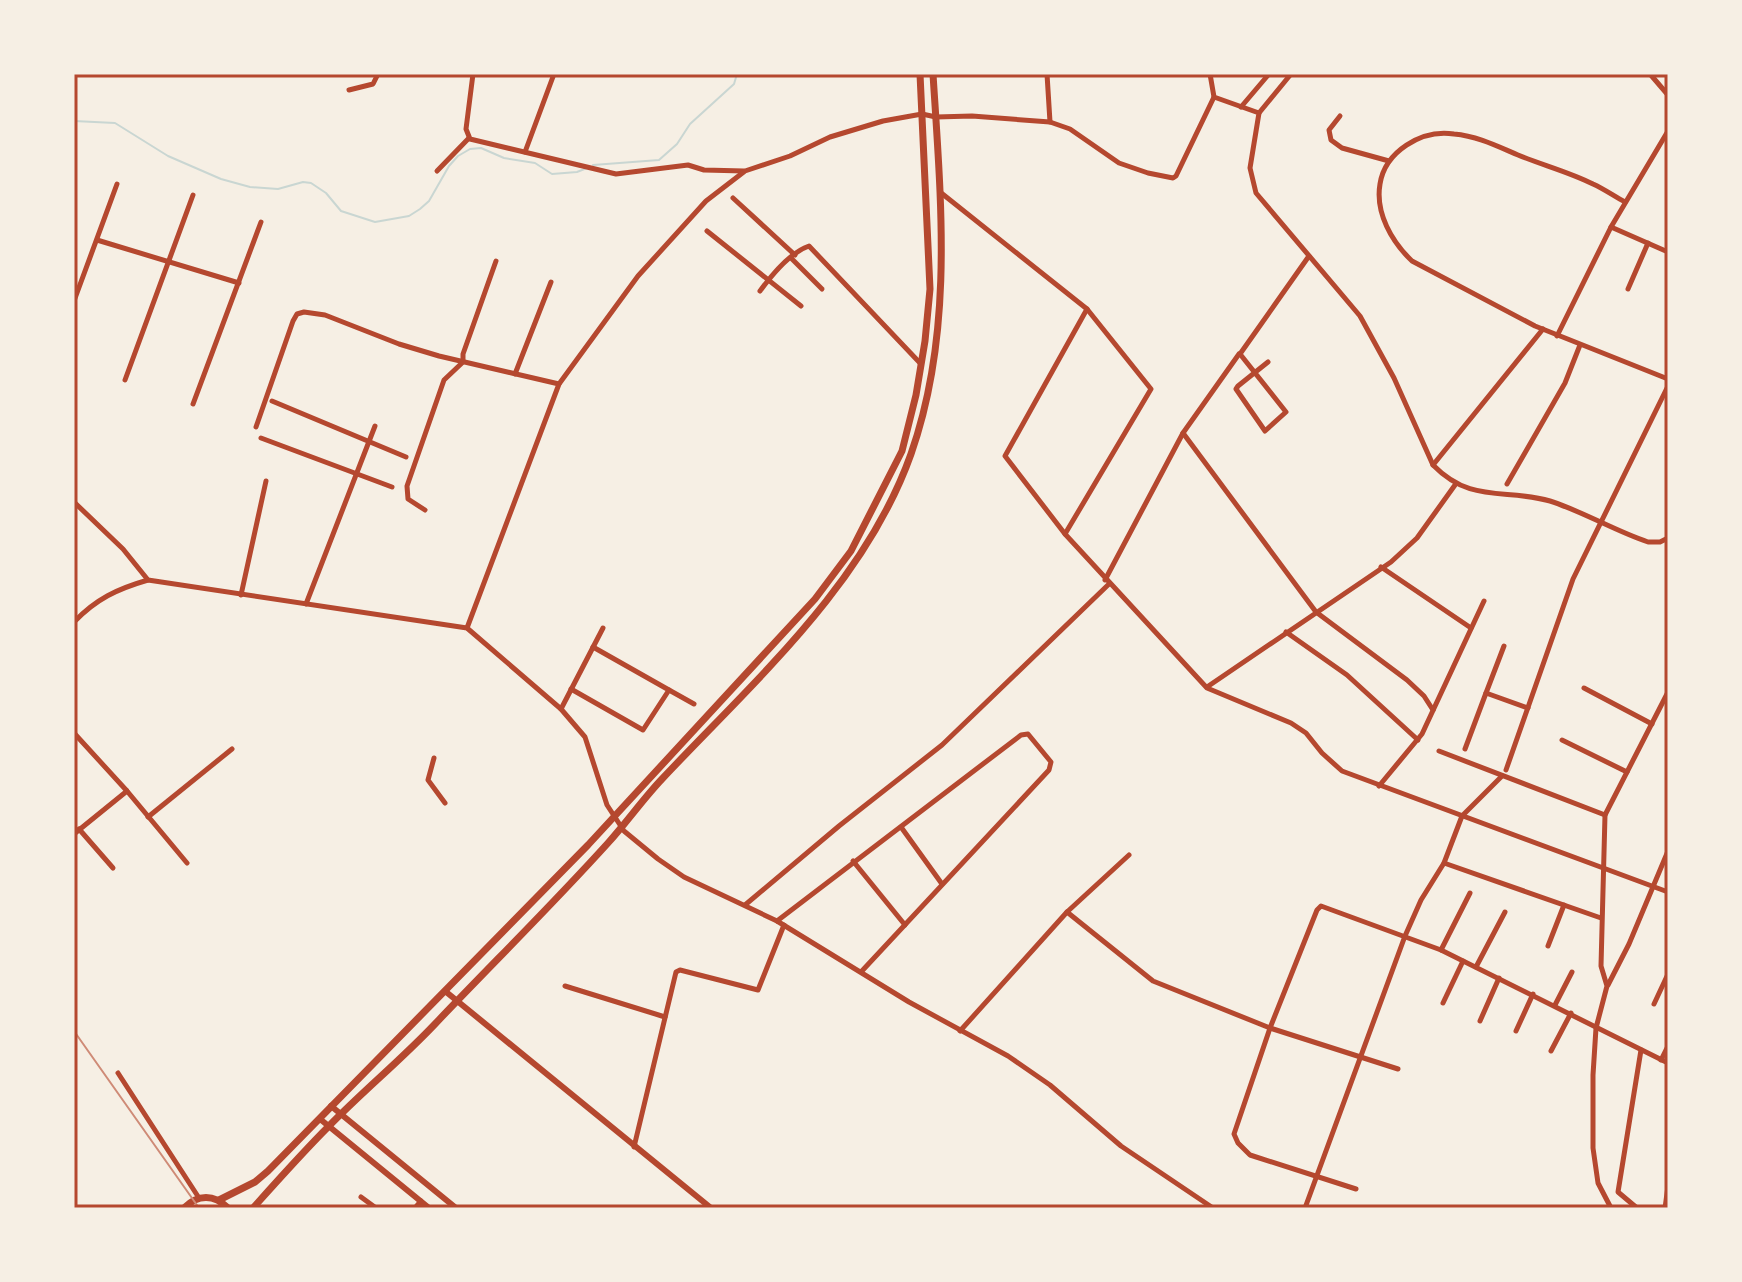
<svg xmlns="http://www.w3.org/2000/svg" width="1742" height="1282" viewBox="0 0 1742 1282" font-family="Karla,sans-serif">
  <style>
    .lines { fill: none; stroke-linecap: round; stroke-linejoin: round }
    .stream { stroke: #c9d6d2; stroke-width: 2 }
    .minor { stroke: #b5482f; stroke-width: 5 }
    .tertiary { stroke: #b5482f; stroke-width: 6 }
    .secondary { stroke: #b5482f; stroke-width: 6 }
    .primary { stroke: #b5482f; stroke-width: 7 }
    .rail { stroke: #cf8b77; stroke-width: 2 }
    .neatline { fill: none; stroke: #b5482f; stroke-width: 3 }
  </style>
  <rect width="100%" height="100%" fill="#f6efe4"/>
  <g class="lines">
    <g class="stream">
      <path d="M74,121L115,123L168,156L221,179L250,187L278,189L303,182L311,183L326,193L341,211L375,222L409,216L420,209L429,201L449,166L458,156L470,149L481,148L504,158L535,163L552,174L577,172L587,168"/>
      <path d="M593,165L659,160L677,144L690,124L734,84L737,74"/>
    </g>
    <g class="minor">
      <path d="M473,74L466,129L470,139L616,174L688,165L704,170L744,171"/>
      <path d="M1047,74L1050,122"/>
      <path d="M1210,74L1214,97L1259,113L1250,168L1256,193L1360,316L1394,378L1433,465C1471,504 1505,488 1550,501C1584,512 1615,531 1648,542H1660L1668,538"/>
      <path d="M1650,74L1668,95"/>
      <path d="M349,90L373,84L378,74"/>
      <path d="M1241,107L1269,74"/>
      <path d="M1259,113L1291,74"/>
      <path d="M1340,116L1329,130L1331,140L1342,148L1389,161"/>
      <path d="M525,152L554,74"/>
      <path d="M437,171L469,138"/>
      <path d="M940,192L1087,309L1151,389L1065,534L1207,688L1291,723L1306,733L1322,753L1342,771L1668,892"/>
      <path d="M733,198L795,255"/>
      <path d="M1625,202C1614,196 1604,189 1593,184C1569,172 1542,165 1518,155C1497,146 1477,136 1454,134C1421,129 1385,152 1380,184C1375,213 1392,242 1412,261L1535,326L1668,379"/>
      <path d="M1611,227L1668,252"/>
      <path d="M707,231L801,306"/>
      <path d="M97,240L239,283"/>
      <path d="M791,258L822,289"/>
      <path d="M1628,289L1648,243"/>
      <path d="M760,291C771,276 791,252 809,246L920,363"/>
      <path d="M74,301L117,184"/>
      <path d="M1557,336L1611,227L1668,131"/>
      <path d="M1268,362L1238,386L1236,389L1265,431L1286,412L1240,354L1309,256"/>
      <path d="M515,374L551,282"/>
      <path d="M125,380L193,195"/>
      <path d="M272,401L406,457"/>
      <path d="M193,404L261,222"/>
      <path d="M256,427L293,321L297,314L304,312L325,315L399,344L439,356L559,384"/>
      <path d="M1183,433L1316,612L1407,680L1424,696L1433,710"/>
      <path d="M261,438L392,487"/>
      <path d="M1433,465L1543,329"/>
      <path d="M1507,484L1565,383L1580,345"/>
      <path d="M74,502L123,549L148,580L467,628L561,709L585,737L607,805L624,831L658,859L684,877L777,921L909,1002L1008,1056L1050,1085L1121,1146L1213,1208"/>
      <path d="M425,510L408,499L407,486L444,380L463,362V354L496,261"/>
      <path d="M1065,534L1005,456L1087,309"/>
      <path d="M1381,567L1471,628"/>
      <path d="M1105,580L1183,433L1239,354"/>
      <path d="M241,595L266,481"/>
      <path d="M306,604L375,426"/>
      <path d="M74,622C96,599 117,589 148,580"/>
      <path d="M467,628L559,384L638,276L706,201L745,171L790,156L830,137L883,121L922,114L936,117L972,116L1050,122L1070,129L1119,163L1148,173L1173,178L1176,176L1214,97"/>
      <path d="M1286,632L1347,675L1418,740"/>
      <path d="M1207,687L1391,562L1417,538L1455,485"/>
      <path d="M1584,688L1652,724"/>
      <path d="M571,689L643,730L669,690L593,647"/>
      <path d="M669,690L694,704"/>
      <path d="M1486,693L1504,646"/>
      <path d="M561,709L603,628"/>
      <path d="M74,733L127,791L187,863"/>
      <path d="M1562,740L1627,772"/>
      <path d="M1465,749L1486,693L1528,708"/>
      <path d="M1439,751L1605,815"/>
      <path d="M434,758L428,780L445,803"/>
      <path d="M1506,770L1573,579L1668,386"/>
      <path d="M1379,786L1422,734L1484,601"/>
      <path d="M148,817L232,749"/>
      <path d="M901,827L942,884"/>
      <path d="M79,829L113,868"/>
      <path d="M74,834L127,791"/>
      <path d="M853,861L905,925"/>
      <path d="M1444,863L1601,918"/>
      <path d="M745,905L839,826L942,745L1109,584"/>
      <path d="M1067,912L1153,981L1270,1028L1398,1069"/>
      <path d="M777,921L1021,735L1028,734L1051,762L1049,770L861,972"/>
      <path d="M1548,946L1564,905"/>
      <path d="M1441,950L1470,893"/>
      <path d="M1476,967L1505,912"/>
      <path d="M1608,985L1629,944L1668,851"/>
      <path d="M565,986L665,1017"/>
      <path d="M1443,1003L1463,961"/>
      <path d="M1654,1004L1668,974"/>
      <path d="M1555,1005L1572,972"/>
      <path d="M1480,1021L1499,978"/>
      <path d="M960,1031L1067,912L1129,855"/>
      <path d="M1516,1031L1533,994"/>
      <path d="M1551,1051L1571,1013"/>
      <path d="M1661,1060L1668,1046"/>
      <path d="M118,1073L199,1198"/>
      <path d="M634,1147L676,972L680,970L758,990L784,925"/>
      <path d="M1356,1189L1250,1155L1238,1143L1234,1134L1270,1028L1317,910L1321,906L1441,950L1668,1063"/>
      <path d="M361,1197L376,1208"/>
      <path d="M415,1208L421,1201"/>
      <path d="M1305,1208L1405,936L1421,900L1444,863L1462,816L1502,776"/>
      <path d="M1611,1208L1598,1183L1593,1148V1075L1596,1028L1607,986L1601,966L1605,815L1668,692"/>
      <path d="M1637,1208L1618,1192L1641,1050"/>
      <path d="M1665,1208L1668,1186"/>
    </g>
    <path class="tertiary" d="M445,991L711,1208"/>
    <g class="secondary">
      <path d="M331,1106L456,1208"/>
      <path d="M320,1119L429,1208"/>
    </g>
    <g class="primary">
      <path d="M219,1200L255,1182L268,1171L588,845L815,599L851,551L902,451L916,395L925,341L930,289L920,74"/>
      <path d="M184,1208C198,1194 214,1194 228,1208"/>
      <path d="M253,1208C278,1180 303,1152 329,1126C363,1091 401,1060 435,1024C492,964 552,905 608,843C627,822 643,799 662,779C754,681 865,584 911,454C954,332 941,201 933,74"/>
    </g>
    <path class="rail" d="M74,1031L199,1208"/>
  </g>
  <rect width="1742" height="1282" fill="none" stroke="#f6efe4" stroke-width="152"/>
  <rect x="76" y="76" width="1590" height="1130" class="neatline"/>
</svg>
